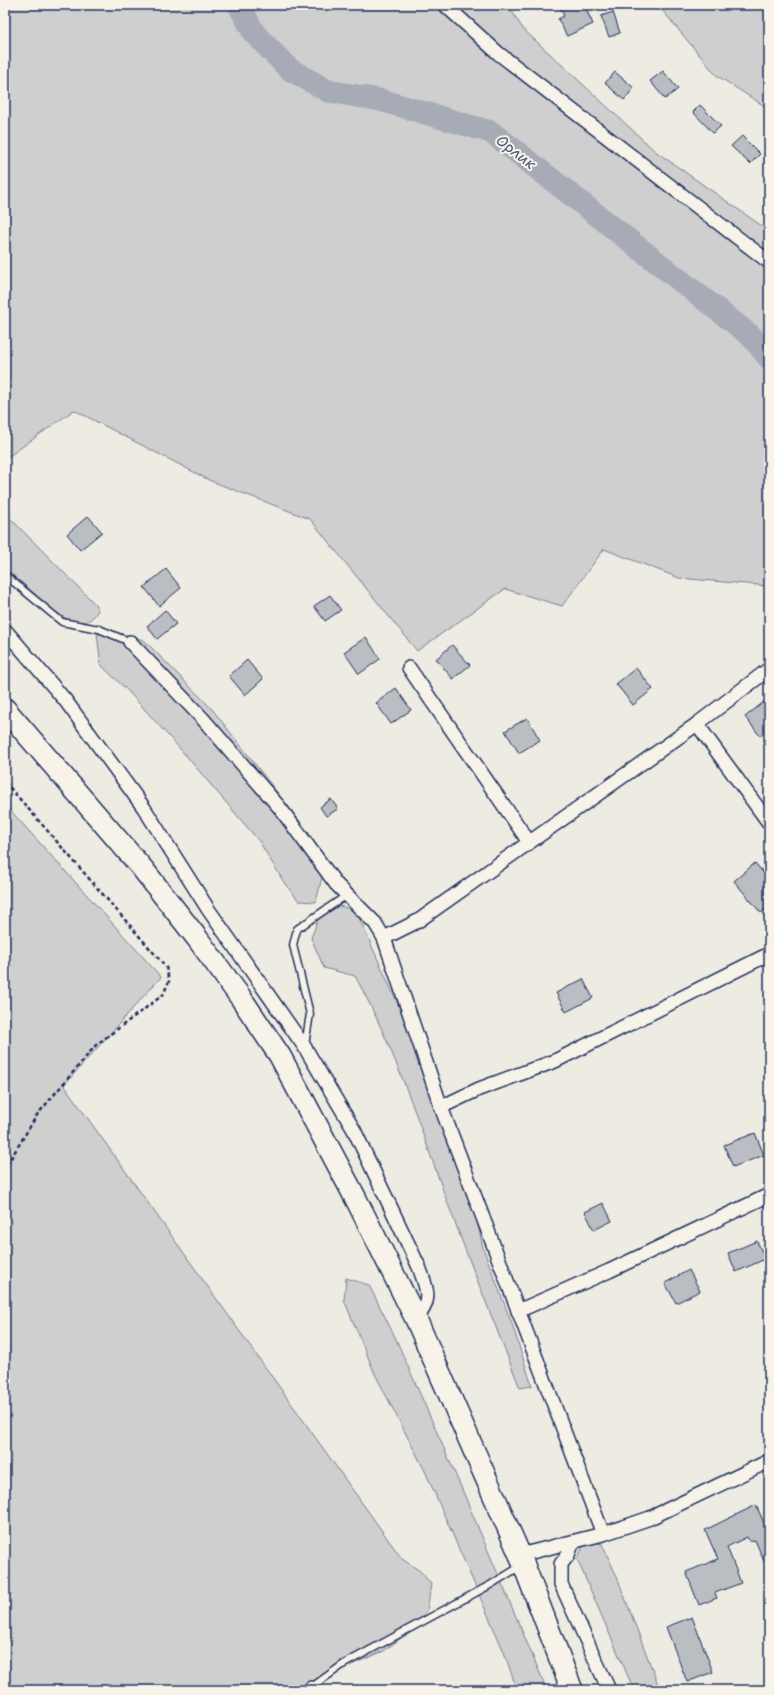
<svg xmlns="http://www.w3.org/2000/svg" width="774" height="1695" viewBox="0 0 774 1695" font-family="'Shantell Sans',sans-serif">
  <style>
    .green { fill: #cfcfcf; stroke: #757f96 }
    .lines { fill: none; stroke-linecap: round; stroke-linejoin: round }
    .river { stroke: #a6abb5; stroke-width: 23 }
    .building { fill: #babdc2; stroke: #1b2f5e }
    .service-casing { stroke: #1b2f5e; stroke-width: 9 }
    .minor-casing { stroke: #1b2f5e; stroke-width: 16 }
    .trunk-casing { stroke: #1b2f5e; stroke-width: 24 }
    .path { stroke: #1b2f5e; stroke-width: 2.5; stroke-dasharray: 4 3; stroke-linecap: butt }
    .service { stroke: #f7f3e8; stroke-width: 6 }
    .minor { stroke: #f7f3e8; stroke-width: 13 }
    .trunk { stroke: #f7f3e8; stroke-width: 21 }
    .labels { text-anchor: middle; stroke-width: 4; stroke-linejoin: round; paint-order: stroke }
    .water-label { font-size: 15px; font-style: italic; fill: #455478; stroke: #f7f3e8 }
  </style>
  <rect width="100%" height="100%" fill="#eeebe2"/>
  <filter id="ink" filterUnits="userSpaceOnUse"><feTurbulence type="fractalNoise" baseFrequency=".025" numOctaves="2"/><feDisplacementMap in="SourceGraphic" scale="8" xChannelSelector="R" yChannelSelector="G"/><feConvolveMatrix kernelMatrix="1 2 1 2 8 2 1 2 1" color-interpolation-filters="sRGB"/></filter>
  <g filter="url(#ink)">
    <g class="green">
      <path d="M5,5H508L523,29L655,151L769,231V586L679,578L604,549L562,606L505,589L417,651L310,519L211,481L74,410L5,459Z"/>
      <path d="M658,5H769V109L716,75Z"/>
      <path d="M5,513L95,604L98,610C82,640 51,608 36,595C26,586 15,577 5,568Z"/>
      <path d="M119,633L144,640L212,709L309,833L320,862L322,877L316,902L299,901L285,884L259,841L182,751L128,691L101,665L97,634Z"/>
      <path d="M5,801L10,810L161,977L64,1085L402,1559L420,1571L431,1584L427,1612L401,1638L384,1651L291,1690H5V916L9,911L5,908Z"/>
      <path d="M333,904L356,911L419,1051L468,1179L483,1248L511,1321L532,1386L520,1388C496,1327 471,1266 448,1204C420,1127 395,1048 355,976L324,968L311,938L319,917Z"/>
      <path d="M346,1278L369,1285L395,1337L461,1487L547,1690H517L504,1652L425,1471L375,1374L344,1300Z"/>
      <path d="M586,1540L602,1544L617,1577L660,1690H634L577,1559Z"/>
    </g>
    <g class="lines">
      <path class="river" d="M239,5L254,33L289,69L328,91L380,100L491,132L751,336L769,358"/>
    </g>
    <g class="building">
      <path d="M559,5H584L593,24L567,36L558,19L564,16Z"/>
      <path d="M613,12L620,33L609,37L601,16Z"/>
      <path d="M663,71L678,89L665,99L650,81Z"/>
      <path d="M615,72L634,88L624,100L605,83Z"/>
      <path d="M700,105L721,126L713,133L693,112Z"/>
      <path d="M742,136L760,154L750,164L731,146Z"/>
      <path d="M88,516L102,532L80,550L67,534Z"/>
      <path d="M166,569L181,588L159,606L144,587Z"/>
      <path d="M330,595L341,610L325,621L314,606Z"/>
      <path d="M165,610L176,624L157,639L147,626Z"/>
      <path d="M366,637L380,659L359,674L344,652Z"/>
      <path d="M452,645L470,665L453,679L436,659Z"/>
      <path d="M247,660L263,679L245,695L229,676Z"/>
      <path d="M636,668L653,689L633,705L616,684Z"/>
      <path d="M396,688L411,710L391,724L376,703Z"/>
      <path d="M765,701L769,707V729L760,736L745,717Z"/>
      <path d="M527,718L540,740L519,753L505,731Z"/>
      <path d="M331,799L338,809L326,816L320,807Z"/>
      <path d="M755,863L769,879V906L761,913L734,881Z"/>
      <path d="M583,979L593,998L566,1012L556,993Z"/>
      <path d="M755,1133L764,1155L733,1167L724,1145Z"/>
      <path d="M603,1203L612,1221L594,1230L585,1212Z"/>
      <path d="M757,1241L765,1259L736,1272L728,1253Z"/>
      <path d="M689,1270L700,1291L676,1303L665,1283Z"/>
      <path d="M756,1505L769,1534V1573L755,1540L750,1542L747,1537L727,1547L741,1583L715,1593L717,1598L699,1605L686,1572L718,1559L705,1530Z"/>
      <path d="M692,1617L713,1672L687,1682L666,1627Z"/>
    </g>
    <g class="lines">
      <g class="service-casing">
        <g id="service">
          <path d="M5,575L62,622L99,629L130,642"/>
          <path d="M305,1045L310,1014L293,945L297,929L347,895"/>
          <path d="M309,1689L344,1664L490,1585L521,1566"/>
        </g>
      </g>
      <g class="minor-casing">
        <g id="minor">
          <path d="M445,5L498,53L769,262"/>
          <path d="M5,630L65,700L144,808L208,909L304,1046L354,1130L419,1267C427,1289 433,1299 416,1319"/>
          <path d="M130,642L203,719L280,808L336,884L375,923L384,938L418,921L697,724L769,669"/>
          <path d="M409,668L529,842"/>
          <path d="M697,724L769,823"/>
          <path d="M384,938L441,1107L603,1534"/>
          <path d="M441,1107L479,1089L555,1061L769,954"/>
          <path d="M518,1311L609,1271L769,1195"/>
          <path d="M573,1542L568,1555L561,1564V1584L609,1690"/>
          <path d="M520,1555L603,1534L650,1518L769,1461"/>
          <path d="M311,1688L312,1690"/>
        </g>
      </g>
      <g class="trunk-casing">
        <path id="trunk" d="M5,709L142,868L197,938L241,998L280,1056L356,1199L416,1319L520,1555L572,1690"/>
      </g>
      <path class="path" d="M5,782L166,967L169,981L163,995L96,1045L37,1115L5,1168"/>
      <use href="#service" class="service"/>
      <use href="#minor" class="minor"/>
      <use href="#trunk" class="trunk"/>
    </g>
  </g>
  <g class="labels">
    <g class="water-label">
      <text transform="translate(516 152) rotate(38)" y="5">Орлик</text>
    </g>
  </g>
  <rect width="774" height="1695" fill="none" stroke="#f7f3e8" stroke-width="20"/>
  <rect x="10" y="10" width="754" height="1675" fill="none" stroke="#1b2f5e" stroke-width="1.5" filter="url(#ink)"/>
</svg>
